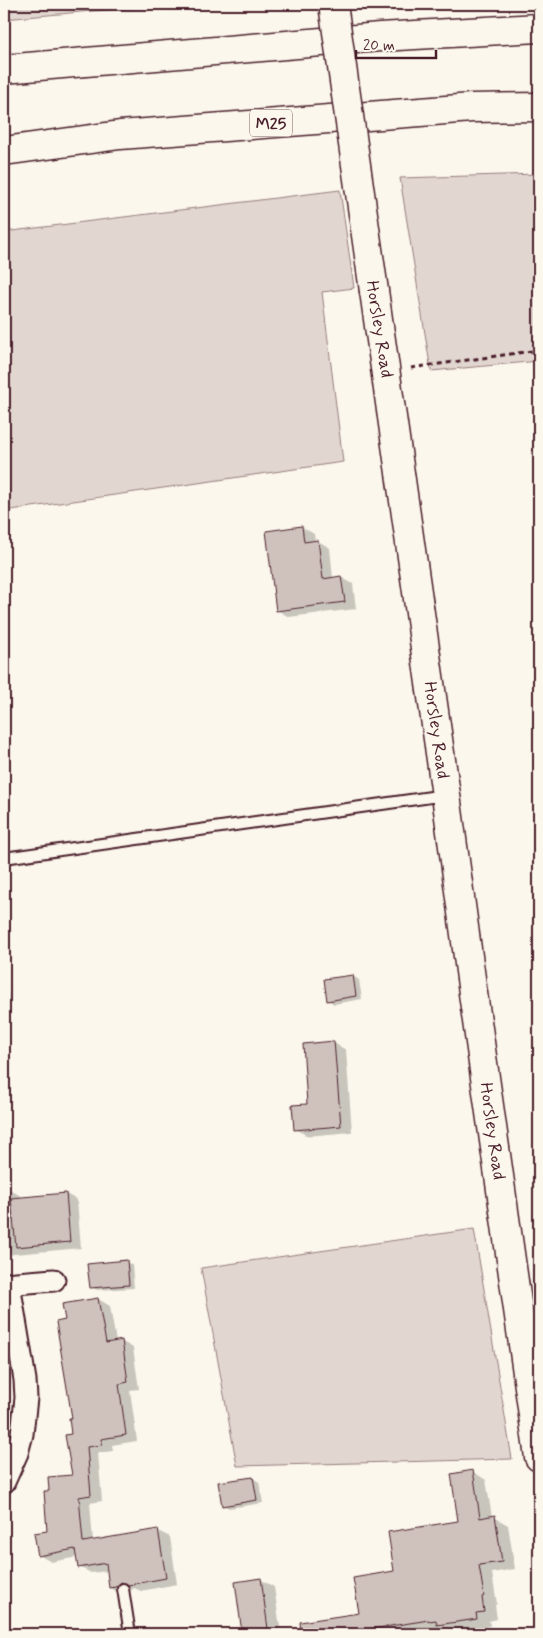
<svg xmlns="http://www.w3.org/2000/svg" width="543" height="1638" viewBox="0 0 543 1638" font-family="Mynerve,sans-serif">
  <style>
    .green { fill: #e2d7d0; stroke: #967b7e }
    .shadow { fill: #0003 }
    .building { fill: #cfc2bc; stroke: #4a1f2b }
    .lines { fill: none; stroke-linecap: round; stroke-linejoin: round }
    .lane-casing { stroke: #4a1f2b; stroke-width: 14 }
    .street-casing { stroke: #4a1f2b; stroke-width: 25 }
    .secondary-casing { stroke: #4a1f2b; stroke-width: 31 }
    .highway-casing { stroke: #4a1f2b; stroke-width: 31 }
    .path { stroke: #4a1f2b; stroke-width: 3; stroke-dasharray: 5 4; stroke-linecap: butt }
    .lane { stroke: #fbf7ec; stroke-width: 10 }
    .street { stroke: #fbf7ec; stroke-width: 21 }
    .secondary { stroke: #fbf7ec; stroke-width: 28 }
    .highway { stroke: #fbf7ec; stroke-width: 28 }
    .secondary-bridge-casing { stroke: #4a1f2b; stroke-width: 31; stroke-linecap: butt }
    .secondary-bridge { stroke: #fbf7ec; stroke-width: 28 }
    .labels { text-anchor: middle; stroke-width: 4; stroke-linejoin: round; paint-order: stroke }
    .shield { fill: #fbf7ec; stroke: #7f6065; stroke-width: 1 }
    .shield-label { font-size: 16px; font-weight: bold; fill: #4a1f2b }
    .street-label { font-size: 18px; fill: #4a1f2b; stroke: #fbf7ec }
  </style>
  <rect width="100%" height="100%" fill="#fbf7ec"/>
  <filter id="ink" filterUnits="userSpaceOnUse"><feTurbulence type="fractalNoise" baseFrequency=".02" numOctaves="2"/><feDisplacementMap in="SourceGraphic" scale="10" xChannelSelector="R" yChannelSelector="G"/><feConvolveMatrix kernelMatrix="1 2 1 2 8 2 1 2 1" color-interpolation-filters="sRGB"/></filter>
  <g filter="url(#ink)">
    <g class="green">
      <path d="M4,4H219L92,11L4,19Z"/>
      <path d="M539,174V361L431,371L400,178Z"/>
      <path d="M340,190L354,288L322,292L343,462L4,511V232Z"/>
      <path d="M474,1229L512,1459L237,1466L201,1268Z"/>
    </g>
    <g class="shadow">
      <path d="M302,527L314,534L315,541H318L330,548L333,578L341,577L353,584L356,609L289,617L277,610L268,532Z"/>
      <path d="M4,970L9,1000L4,1001Z"/>
      <path d="M353,976L359,980L362,999L334,1004L328,1000Z"/>
      <path d="M334,1043L346,1050L352,1132L307,1136L296,1129L309,1105Z"/>
      <path d="M4,1190H11L22,1197L23,1198L66,1194L77,1200L81,1248L4,1255Z"/>
      <path d="M126,1262L132,1265L134,1288L97,1290L91,1287Z"/>
      <path d="M98,1299L110,1306L116,1342L121,1341L133,1348L139,1389L130,1390L137,1441L112,1445L113,1451L98,1453L102,1501L90,1503L93,1541L158,1531L170,1537L177,1584L141,1591L134,1588L128,1593L122,1594L110,1588L108,1571L91,1573L79,1567L78,1557L51,1562L39,1555L48,1532L50,1492L73,1476V1419L66,1321Z"/>
      <path d="M472,1471L486,1480L492,1517H494L508,1525L515,1569L492,1573L497,1604L495,1605L497,1619L489,1621L490,1626L452,1632L442,1627L397,1634H292L315,1631L360,1614L395,1572L460,1522Z"/>
      <path d="M253,1478L259,1482L263,1503L229,1508L223,1505Z"/>
      <path d="M260,1579L274,1587L281,1634H243L236,1583Z"/>
    </g>
    <g class="building">
      <path d="M302,526L304,542L318,540L323,579L341,576L345,602L276,611L266,531Z"/>
      <path d="M353,975L356,996L327,1001L324,979Z"/>
      <path d="M334,1041L341,1126L294,1130L292,1105L307,1104L303,1044Z"/>
      <path d="M66,1193L70,1242L16,1247L11,1198Z"/>
      <path d="M127,1260L129,1285L90,1288L87,1264Z"/>
      <path d="M98,1298L106,1343L122,1340L128,1382L119,1384L126,1435L101,1439L102,1445L87,1447L91,1495L79,1497L83,1542L158,1529L166,1578L128,1585L121,1582L116,1587L109,1588L106,1563L78,1568L75,1549L38,1556L34,1533L47,1531L44,1491H49L48,1477L72,1475L65,1435L71,1434L69,1418H72L56,1322L65,1320L62,1304Z"/>
      <path d="M473,1470L480,1518L495,1515L502,1562L479,1565L484,1596L482,1597L484,1612L476,1613L477,1619L437,1625L436,1620L429,1621V1620L365,1630L366,1634H301L300,1622L359,1613L353,1578L394,1571L388,1532L458,1521L451,1474Z"/>
      <path d="M253,1477L257,1500L222,1506L218,1482Z"/>
      <path d="M261,1578L268,1629L242,1633L235,1582Z"/>
    </g>
    <g class="lines">
      <g class="lane-casing">
        <g id="lane">
          <path d="M4,858L445,795"/>
          <path d="M123,1589L130,1634"/>
        </g>
      </g>
      <g class="street-casing">
        <g id="street">
          <path d="M4,1284L54,1280"/>
          <path d="M4,1482L17,1453L22,1434L26,1398L25,1380L9,1284"/>
        </g>
      </g>
      <g class="secondary-casing">
        <path id="secondary" d="M374,291L446,795L473,993L539,1457"/>
      </g>
      <g class="highway-casing">
        <g id="highway">
          <path d="M4,69L380,37L539,28"/>
          <path d="M4,151L120,135L472,108L539,107"/>
        </g>
      </g>
      <path class="path" d="M411,368L539,350"/>
      <use href="#lane" class="lane"/>
      <use href="#street" class="street"/>
      <use href="#secondary" class="secondary"/>
      <use href="#highway" class="highway"/>
      <g class="secondary-bridge-casing">
        <path id="secondary-bridge" d="M333,4L374,291"/>
      </g>
      <use href="#secondary-bridge" class="secondary-bridge"/>
    </g>
  </g>
  <g class="labels">
    <rect class="shield" x="250" y="109.5" width="42" height="27" rx="4"/>
    <g class="shield-label">
      <text x="271" y="129">M25</text>
    </g>
    <g class="street-label">
      <text transform="translate(380 329) rotate(81)" y="6">Horsley Road</text>
      <text transform="translate(437 730) rotate(82)" y="6">Horsley Road</text>
      <text transform="translate(493 1131) rotate(82)" y="6">Horsley Road</text>
    </g>
  </g>
  <rect width="543" height="1638" fill="none" stroke="#fbf7ec" stroke-width="20"/>
  <rect x="10" y="10" width="523" height="1618" fill="none" stroke="#4a1f2b" stroke-width="2" filter="url(#ink)"/>
  <path d="M356 50v8h80v-8" fill="none" stroke="#4a1f2b" stroke-width="2.5"/>
  <text x="363" y="50" font-size="15" fill="#4a1f2b" stroke="#fbf7ec" stroke-width="4" paint-order="stroke">20 m</text>
</svg>
